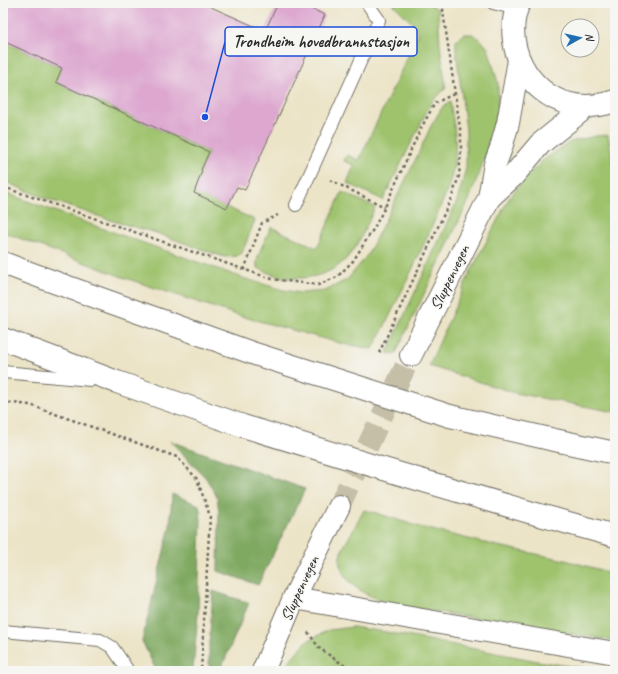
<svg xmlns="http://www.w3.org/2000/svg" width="618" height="674" viewBox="0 0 618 674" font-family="Caveat,sans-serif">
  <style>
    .green { fill: #9fc36d; stroke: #65774c }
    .forest { fill: #7fa960; stroke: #556a46 }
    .building { fill: #dda7d0 }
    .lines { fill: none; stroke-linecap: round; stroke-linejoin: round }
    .trunk-tunnel { stroke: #c5bfa8; stroke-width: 22; stroke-dasharray: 22 11; stroke-linecap: butt }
    .service-casing { stroke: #6f6c62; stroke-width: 14 }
    .tertiary-casing { stroke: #6f6c62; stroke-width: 24 }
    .trunk-casing { stroke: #6f6c62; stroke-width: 24 }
    .path { stroke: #6f6c62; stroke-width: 2.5; stroke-dasharray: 3 3; stroke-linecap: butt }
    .service { stroke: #fff; stroke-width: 12 }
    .tertiary { stroke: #fff; stroke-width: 22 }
    .trunk { stroke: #fff; stroke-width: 22 }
    .labels { text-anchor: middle; stroke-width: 3; stroke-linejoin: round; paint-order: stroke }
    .street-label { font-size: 16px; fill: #2b2b2b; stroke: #f6f6f2 }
    .leader { fill: none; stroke: #1d4ed8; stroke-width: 1.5 }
    .callout-dot { fill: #1d4ed8; stroke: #f6f6f2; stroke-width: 1.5 }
    .callout { fill: #f6f6f2; stroke: #1d4ed8; stroke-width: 1.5 }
    .callout-label { font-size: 17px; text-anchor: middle; font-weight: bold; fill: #2b2b2b }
  </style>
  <rect width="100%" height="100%" fill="#f6f6f2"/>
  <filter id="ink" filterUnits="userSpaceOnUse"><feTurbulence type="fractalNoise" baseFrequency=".025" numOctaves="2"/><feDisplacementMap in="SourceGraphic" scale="8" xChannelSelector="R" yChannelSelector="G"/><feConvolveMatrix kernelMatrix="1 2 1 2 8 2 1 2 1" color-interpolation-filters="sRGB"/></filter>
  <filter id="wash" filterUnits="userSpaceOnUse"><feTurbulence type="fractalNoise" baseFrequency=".012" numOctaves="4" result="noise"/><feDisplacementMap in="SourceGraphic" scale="16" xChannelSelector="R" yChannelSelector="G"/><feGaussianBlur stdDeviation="0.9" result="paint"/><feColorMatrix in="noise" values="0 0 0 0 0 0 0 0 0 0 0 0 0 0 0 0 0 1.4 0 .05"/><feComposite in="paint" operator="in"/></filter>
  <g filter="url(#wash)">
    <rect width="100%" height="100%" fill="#ece4c7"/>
    <g class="green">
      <path d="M392,3H426L438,9L440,45L446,88L431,103L383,200L347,183L354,165L344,161L347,155L359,160L417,37V30L413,24Z"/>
      <path d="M464,34H472L480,39L488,48L498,83V109L489,146L469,200L395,355L387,353L457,201L466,168V130L456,49V41Z"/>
      <path d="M3,41L62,68L56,82L209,152L201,170L204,172L195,193L255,220L242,253L237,256L224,257L153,232L116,222L47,199L3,181Z"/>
      <path d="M450,102C453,120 457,138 455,156C453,183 440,207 430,231C412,271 393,310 373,349L343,344L237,315L128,279L3,232V192L87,223L246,279L283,290L301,293L325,291L348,279L368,254L413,165L431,126L443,106Z"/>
      <path d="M608,135L615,172V412L515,393L429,366L470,273L509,198L523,180L542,161L570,142L596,136Z"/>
      <path d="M342,192L375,207C367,225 360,243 347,258C345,261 341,263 338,266C315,282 280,282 257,267C255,257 267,237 271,227L317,248Z"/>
      <path d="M364,510L373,512L420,527L493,545L565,560L615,574V641L407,607L385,602L366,594L355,587L344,575L339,562L341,552Z"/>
      <path d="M353,627L386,632L543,662L602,671H282L294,655L307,641L329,630Z"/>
    </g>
    <g class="forest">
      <path d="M170,441L305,489L258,585L218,571L219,512L217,497L206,478Z"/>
      <path d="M172,494L199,505L201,519L198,613L193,671L156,670L142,641L170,526Z"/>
      <path d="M213,591L249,603L220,671H209V646Z"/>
    </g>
    <g id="blocks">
      <path class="building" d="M3,3H202L265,31L278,3H298L325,15L245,190L237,187L227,208L194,193L202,171L201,170L209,152L56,82L62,68L3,41Z"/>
    </g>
  </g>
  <g filter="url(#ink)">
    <use href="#blocks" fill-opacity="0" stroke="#6f6c62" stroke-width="1"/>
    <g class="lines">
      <path class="trunk-tunnel" d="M339,506L411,355"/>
      <g class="service-casing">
        <g id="service">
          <path d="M493,3L517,9"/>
          <path d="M296,205L379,20L367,3"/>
          <path d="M3,372L91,380"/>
          <path d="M3,631L100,640L112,647L121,660L128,671"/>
        </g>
      </g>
      <g class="tertiary-casing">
        <path id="tertiary" d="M263,671L294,598"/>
      </g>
      <g class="trunk-casing">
        <g id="trunk">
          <path d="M519,3C501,43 527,94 570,104C586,108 600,106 615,101"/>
          <path d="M489,198L513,176L540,144L586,107"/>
          <path d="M3,263L54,282L255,354L450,416L550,439L615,453"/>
          <path d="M3,339L117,382L243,426L397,473L529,512L615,536"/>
          <path d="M411,355L489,198L495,164L501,148L508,123L519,60"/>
          <path d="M339,506L294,598L615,653"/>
        </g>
      </g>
      <g class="path">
        <path d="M330,180L385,207"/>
        <path d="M3,187L272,279L318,285L337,277L353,261L374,228L385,207L420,130L435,103L454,94"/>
        <path d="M244,270L262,223L278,215"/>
        <path d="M379,353L451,199L459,176L461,151V135L443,11L444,3"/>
        <path d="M3,402L30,405L177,457L197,479L210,516L201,671"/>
        <path d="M308,632L319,648L345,666L349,671"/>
      </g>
      <use href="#service" class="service"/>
      <use href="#tertiary" class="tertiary"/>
      <use href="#trunk" class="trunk"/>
    </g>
  </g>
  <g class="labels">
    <g class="street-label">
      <text transform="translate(449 277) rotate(-64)" y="6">Sluppenvegen</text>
      <text transform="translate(299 588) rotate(-65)" y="6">Sluppenvegen</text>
    </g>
  </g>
  <path class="leader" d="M205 117L225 42"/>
  <circle class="callout-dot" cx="205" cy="117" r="4"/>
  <rect class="callout" x="225" y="27" width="192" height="29" rx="4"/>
  <g class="callout-label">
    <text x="321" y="47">Trondheim hovedbrannstasjon</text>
  </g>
  <rect width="618" height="674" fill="none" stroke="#f6f6f2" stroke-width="16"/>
  <g transform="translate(580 38) rotate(82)"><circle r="19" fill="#f6f6f2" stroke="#a5a5a2"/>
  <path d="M0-3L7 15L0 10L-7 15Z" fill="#1f6fb2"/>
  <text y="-6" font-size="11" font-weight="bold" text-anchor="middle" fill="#2b2b2b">N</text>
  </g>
</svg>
